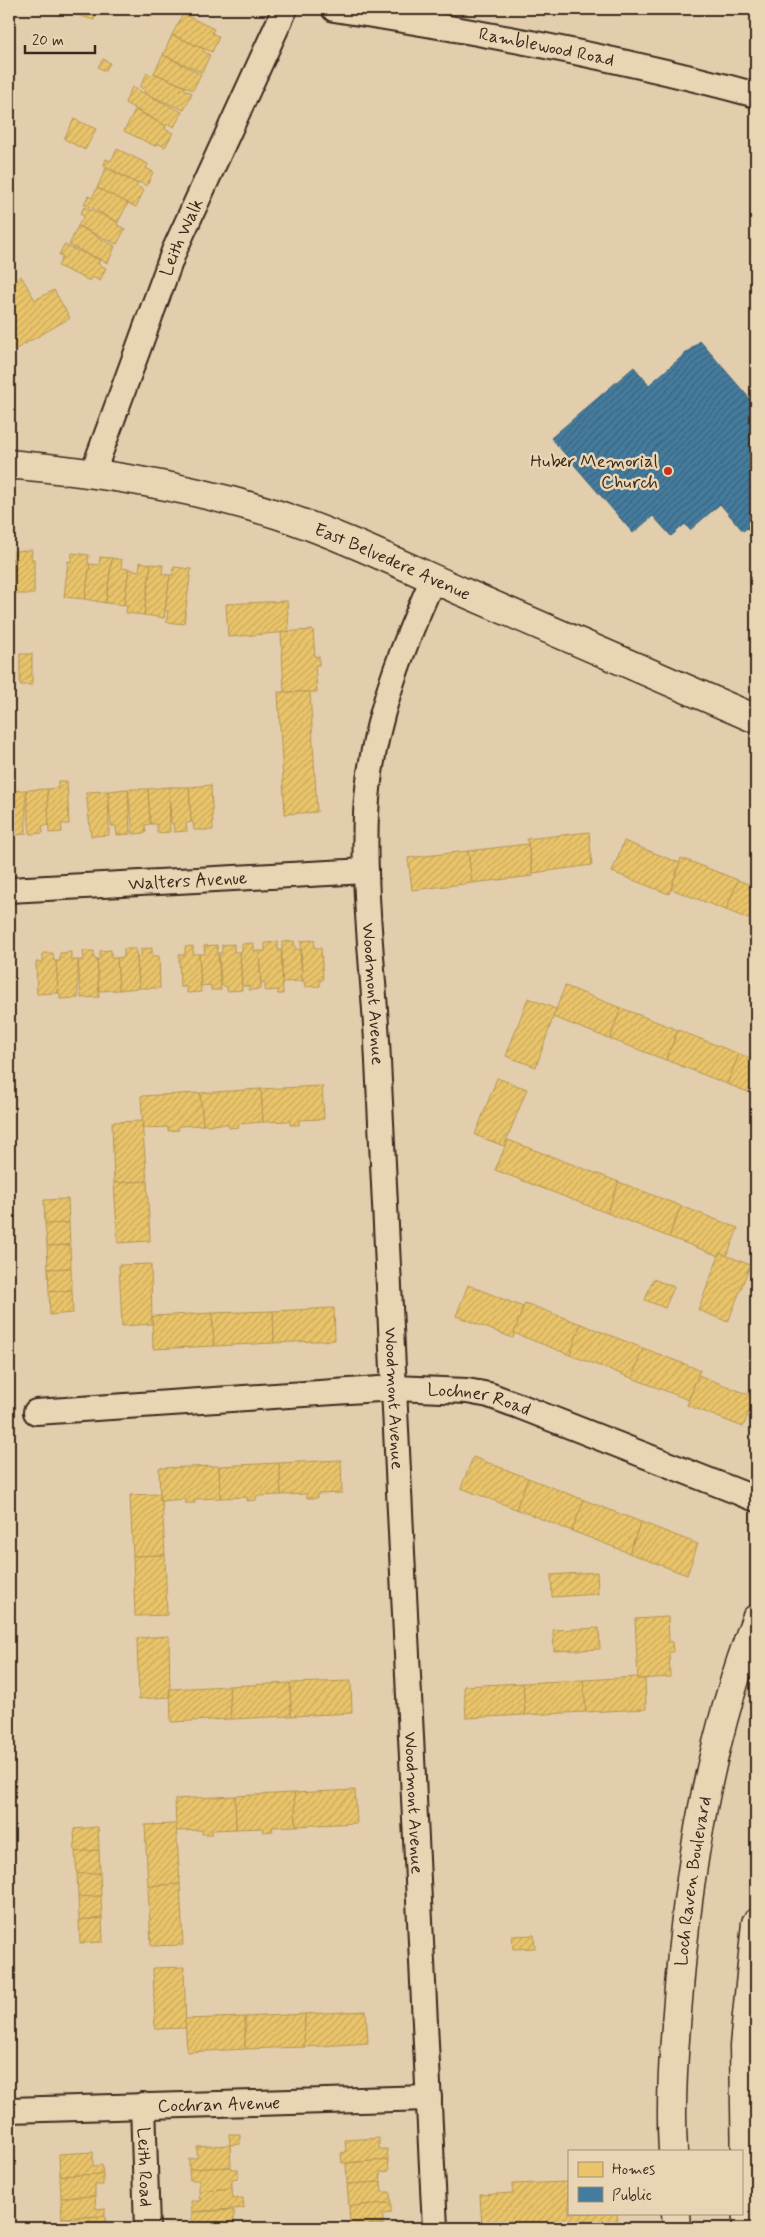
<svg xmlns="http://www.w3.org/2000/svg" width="765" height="2237" viewBox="0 0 765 2237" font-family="Mynerve,sans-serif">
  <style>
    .homes { fill: url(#homes-hatch); stroke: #b59653 }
    .public { fill: url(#public-hatch); stroke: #426377 }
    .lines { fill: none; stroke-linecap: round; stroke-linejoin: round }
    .minor-casing { stroke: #3b2a1e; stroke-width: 28 }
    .major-casing { stroke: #3b2a1e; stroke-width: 31 }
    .minor { stroke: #e9d4b3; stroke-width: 24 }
    .major { stroke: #e9d4b3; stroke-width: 28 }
    .poi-dot { fill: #c8321e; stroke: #e9d4b3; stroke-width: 2 }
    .labels { text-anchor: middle; stroke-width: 5; stroke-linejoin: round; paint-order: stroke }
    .street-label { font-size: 18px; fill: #3b2a1e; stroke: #e9d4b3 }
    .poi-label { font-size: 18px; fill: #3b2a1e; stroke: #e9d4b3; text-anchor: end }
  </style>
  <defs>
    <pattern id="homes-hatch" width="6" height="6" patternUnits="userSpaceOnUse" patternTransform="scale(1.25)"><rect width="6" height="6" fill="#e9c46a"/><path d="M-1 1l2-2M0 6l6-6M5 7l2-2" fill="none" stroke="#c9a95b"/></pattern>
    <pattern id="public-hatch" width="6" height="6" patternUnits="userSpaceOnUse" patternTransform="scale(1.25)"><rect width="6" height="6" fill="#457b9d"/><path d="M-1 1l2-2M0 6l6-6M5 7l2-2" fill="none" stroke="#3b657f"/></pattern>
  </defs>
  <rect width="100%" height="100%" fill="#e2cdad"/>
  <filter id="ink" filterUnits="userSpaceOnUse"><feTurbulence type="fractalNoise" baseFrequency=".02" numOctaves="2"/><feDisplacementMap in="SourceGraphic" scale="10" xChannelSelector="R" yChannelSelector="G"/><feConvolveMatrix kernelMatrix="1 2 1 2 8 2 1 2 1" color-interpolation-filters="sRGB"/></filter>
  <g filter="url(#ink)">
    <g class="homes">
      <path d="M73,9H97L94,20L71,13Z"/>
      <path d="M134,9H156L152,17Z"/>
      <path d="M703,9H726L725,14Z"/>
      <path d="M183,14L214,29L212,33L219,37L212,52L172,35Z"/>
      <path d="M172,35L204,49L203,51L210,55L202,72L163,55Z"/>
      <path d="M163,55L201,74L193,90L154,73Z"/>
      <path d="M103,59L110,63L105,71L98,67Z"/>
      <path d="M147,73L152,75L154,73L185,87L184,89L192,93L184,110L144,93L145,90L140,87Z"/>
      <path d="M132,87L182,112L174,127L168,124L166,126L125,103Z"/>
      <path d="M135,110L166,126L165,129L173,133L165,147L157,143L155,146L124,131Z"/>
      <path d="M74,119L96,129L85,150L64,139Z"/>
      <path d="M117,149L148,164L146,168L153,172L147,186L139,182L138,184L104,165L106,159L111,161Z"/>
      <path d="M106,168L138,184L136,186L144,190L136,207L97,188Z"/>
      <path d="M97,188L128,203L118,222L84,204L88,196L92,198Z"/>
      <path d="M84,207L118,222L117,225L125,229L117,244L78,226L84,216L80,214Z"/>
      <path d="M78,226L115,246L108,263L69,245Z"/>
      <path d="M64,245L100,260L98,264L106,268L100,281L92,277L90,281L58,266L63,256L59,255Z"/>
      <path d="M21,276L35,300L54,290L70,318L9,353V283Z"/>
      <path d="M32,550L31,559H34V594H13L14,551Z"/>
      <path d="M72,553L89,555L88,564H90L85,599L64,597L68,561L71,562Z"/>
      <path d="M100,557L112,558L106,603L85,599L90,564L99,565Z"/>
      <path d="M112,558L122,560L121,568L129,569L124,605L106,603Z"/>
      <rect x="9" y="559" width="4" height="35"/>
      <path d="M140,562L151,564L144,615L126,613L127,605H124L129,569L139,571Z"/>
      <path d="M151,564L163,565L162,574L170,575L164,618L144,615Z"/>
      <path d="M174,567L191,569L184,624L166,622L168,611H165L170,575H173Z"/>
      <path d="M287,601L289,632L228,637L226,604Z"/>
      <path d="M313,630L315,657L319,656V665H315L317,692H284L281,632Z"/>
      <rect x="20" y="654" width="12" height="31"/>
      <path d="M278,692H310L317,812L285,814Z"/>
      <path d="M58,781H67L69,824H61L62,832L49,833L47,789L58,788Z"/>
      <path d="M211,785L213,830H194L193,822H191L189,787Z"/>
      <path d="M169,787H189L191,822L186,823L187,831L174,832L173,823H171Z"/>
      <path d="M169,787L170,832L157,833V824H150L148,789Z"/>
      <path d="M47,789L49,825L42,826L43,833L30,834L26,790Z"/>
      <path d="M128,789L130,834L117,835L116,826H111L108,791Z"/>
      <path d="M128,789H148L150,824L145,825L146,833L133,834Z"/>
      <path d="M26,790V834L14,835L13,827H9V791Z"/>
      <path d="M108,791L109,835L91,836L86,792Z"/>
      <path d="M589,832L592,865L533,873L527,839Z"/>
      <path d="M624,841L680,863L669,894L612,872Z"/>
      <path d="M528,844L533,876L472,883L468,851Z"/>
      <path d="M468,851L472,883L412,890L408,858Z"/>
      <path d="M681,858L738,880L726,910L671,889Z"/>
      <path d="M738,880L756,887V922L726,910Z"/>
      <path d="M314,940L315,948H321L323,980H320V986L305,987L304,981H302L301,941Z"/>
      <path d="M294,941L295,949H300L302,981L282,982V942Z"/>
      <path d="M278,942V950H281L283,994H278V990L265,991V983H261L259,951H265V943Z"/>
      <path d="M254,943V951H259L261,989L249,990V986H242L240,952H242V944Z"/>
      <path d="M234,944V952H240L242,990L227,991V987L221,985L219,953H222V945Z"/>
      <path d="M217,945L221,990H211V985L201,986L199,954H205L204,946Z"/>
      <path d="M193,946V954H199L201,992L187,993V987H180L179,955H185V947Z"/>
      <path d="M152,948V956H159L160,988H139L137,957H141V949Z"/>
      <path d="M124,949H136L139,988L119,990L117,958L124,957Z"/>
      <path d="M111,950V958H117L119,990L99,991L97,959H100V951Z"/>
      <path d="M83,951H94V959H97L99,997L81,998L78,960H84Z"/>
      <path d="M71,952V960H78V998L60,999V993H58L56,961H60V953Z"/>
      <path d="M43,953H53L54,961H56L58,993L37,994L36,962H43Z"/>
      <path d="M565,986L621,1008L610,1039L553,1017Z"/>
      <path d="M528,998L556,1009L536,1067L506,1056Z"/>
      <path d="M621,1008L678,1030L666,1060L610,1039Z"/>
      <path d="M678,1030L739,1054L727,1084L666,1060Z"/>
      <path d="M739,1054L756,1060V1095L727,1084Z"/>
      <path d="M497,1078L527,1089L504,1146L475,1135Z"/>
      <path d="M322,1086L324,1119L299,1120V1125H290V1121L263,1122L261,1089Z"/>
      <path d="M261,1089L263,1122L238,1124L239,1127L229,1128L228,1124L203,1125L200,1093Z"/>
      <path d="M200,1093L203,1125L178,1126L179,1130L168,1131V1127L143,1128L141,1096Z"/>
      <path d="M142,1121L147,1181L114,1183L112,1122Z"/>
      <path d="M508,1140L619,1182L607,1213L495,1170Z"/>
      <path d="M147,1181L150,1241L118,1243L114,1183Z"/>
      <path d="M619,1182L681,1206L669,1237L607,1213Z"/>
      <path d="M68,1199L69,1223L45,1224L44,1200Z"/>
      <path d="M681,1206L738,1228L727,1256L720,1253L719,1256L669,1237Z"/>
      <path d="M69,1223L70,1245L47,1246L45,1224Z"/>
      <path d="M70,1245L71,1268L48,1269L47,1246Z"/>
      <path d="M720,1253L750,1265L728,1322L698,1310Z"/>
      <path d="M151,1264L152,1324L122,1326L119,1265Z"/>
      <path d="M71,1268L72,1290L49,1292L48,1269Z"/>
      <path d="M653,1279L674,1287L665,1308L645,1300Z"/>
      <path d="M468,1285L523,1307L513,1338L456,1316Z"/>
      <path d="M72,1290L73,1313L50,1315L49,1292Z"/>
      <path d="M525,1303L581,1324L570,1355L514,1333Z"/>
      <path d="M334,1308L335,1340L274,1343L273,1311Z"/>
      <path d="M273,1311L274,1343L214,1346L212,1313Z"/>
      <path d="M212,1313L214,1346L153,1349L152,1316Z"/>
      <path d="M581,1324L643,1348L632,1378L570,1355Z"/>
      <path d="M643,1348L700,1370L689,1400L632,1378Z"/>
      <path d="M698,1375L755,1397L743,1427L687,1405Z"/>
      <path d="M473,1457L528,1478L516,1509L461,1488Z"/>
      <path d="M341,1460L342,1493L317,1494V1498H307V1494L281,1495L279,1463Z"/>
      <path d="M279,1463L281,1495L256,1496V1500L247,1501V1497L220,1498L219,1466Z"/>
      <path d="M219,1466L220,1498L195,1499V1503H185V1499L160,1501L159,1468Z"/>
      <path d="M528,1478L584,1500L572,1531L516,1509Z"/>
      <path d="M160,1494V1501H162L165,1555L133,1556L130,1495Z"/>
      <path d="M584,1500L641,1522L629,1553L572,1531Z"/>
      <path d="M641,1522L698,1544L687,1575L629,1553Z"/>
      <path d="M165,1555L167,1615L135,1616L133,1556Z"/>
      <path d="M597,1572L598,1594L552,1597L551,1575Z"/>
      <path d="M668,1617L669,1642H672L673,1652H669L670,1677L638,1679L635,1619Z"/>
      <path d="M599,1628L600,1649L554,1651L553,1630Z"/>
      <path d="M169,1636L170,1697L139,1699L137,1638Z"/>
      <path d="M638,1677V1679H645L646,1709L586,1712L583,1680Z"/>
      <path d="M583,1680L586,1712L525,1715L523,1683Z"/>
      <path d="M351,1681L352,1713L291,1716L290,1683Z"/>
      <path d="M290,1683L291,1716L231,1719L229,1686Z"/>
      <path d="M523,1683L525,1715L466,1718L464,1686Z"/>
      <path d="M229,1686L231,1719L171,1722L170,1689Z"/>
      <path d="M355,1790L357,1823L296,1826L294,1793Z"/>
      <path d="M294,1793L296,1826L272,1827L273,1831L263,1832L262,1828L236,1829L235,1796Z"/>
      <path d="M235,1796L236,1829L212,1830V1834H202V1830L176,1831L175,1799Z"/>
      <path d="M176,1824L180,1884L148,1886L145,1825Z"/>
      <path d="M98,1827L99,1850L75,1852L74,1829Z"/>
      <path d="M99,1850L100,1873L77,1874L75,1852Z"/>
      <path d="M100,1873L101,1896L78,1897L77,1874Z"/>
      <path d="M180,1884L183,1945L151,1946L148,1886Z"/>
      <path d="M101,1896L102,1918L79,1920L78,1897Z"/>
      <path d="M102,1918L103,1942L80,1943L79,1920Z"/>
      <path d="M534,1935L535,1948L513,1949L512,1936Z"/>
      <path d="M184,1967L186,2028L155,2029L153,1968Z"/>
      <path d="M366,2011L368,2043L304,2047L305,2014Z"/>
      <path d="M305,2014L304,2047L245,2049V2017Z"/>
      <path d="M245,2017V2049L187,2052L185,2019Z"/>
      <path d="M229,2134H240V2144L230,2145Z"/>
      <path d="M379,2138V2149H387L388,2160L342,2163L341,2153L346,2152L345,2140Z"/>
      <path d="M230,2145L231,2167L189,2169V2159L197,2158V2147Z"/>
      <path d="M93,2152V2166L102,2165L103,2174L60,2176L59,2154Z"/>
      <path d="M388,2160L389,2171L380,2172L381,2182L347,2184L346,2163Z"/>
      <path d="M231,2167V2169H238V2178L232,2179V2188L199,2191V2180H190L189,2169Z"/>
      <path d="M103,2174V2185H95V2196L61,2198L60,2176Z"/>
      <path d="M381,2182L382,2192H390L391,2203L349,2206L347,2184Z"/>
      <path d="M569,2182V2213H617L618,2228H516V2226L482,2228L480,2195L513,2193V2184Z"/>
      <path d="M232,2188L233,2199L243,2198L244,2208L192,2212L191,2201H200L199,2191Z"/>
      <path d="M95,2196L96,2209L105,2208V2216L62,2218L61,2198Z"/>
      <path d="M391,2203V2213L383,2214V2224L350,2227L349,2206Z"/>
      <path d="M234,2210V2228H201L200,2222L192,2223V2212Z"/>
      <path d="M105,2216L106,2228H63L62,2218Z"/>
      <path d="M383,2224V2228H350V2227Z"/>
    </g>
    <path class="public" d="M700,341L756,406V538L747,528L743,531L720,504L690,530L685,524L671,536L653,516L633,533L551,438L634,367L649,385Z"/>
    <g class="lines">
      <g class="minor-casing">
        <g id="minor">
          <path id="s1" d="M334,9C477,31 617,57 756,95"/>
          <path id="s2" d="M93,472L174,251L285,9"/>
          <path id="s3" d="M433,579C399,654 370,731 366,814C363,887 373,968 377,1041L435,2228"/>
          <path id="s4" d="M9,890L366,871"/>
          <path id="s5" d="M36,1412L394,1388L467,1391L489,1395L519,1406L756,1499"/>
          <path id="s6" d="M143,2105L147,2228"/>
          <path id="s7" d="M9,2110L429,2098"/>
        </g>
      </g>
      <g class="major-casing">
        <g id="major">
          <path id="s8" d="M9,464C103,473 188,486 279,515C342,536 402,565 463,592C561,634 659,676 756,719"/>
          <path id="s9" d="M673,2151C670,2101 674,2049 678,2000C688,1870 709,1741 756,1619"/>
          <path d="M676,2213L677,2228"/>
          <path d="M747,2228L744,2046L756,1923"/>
        </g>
      </g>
      <use href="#minor" class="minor"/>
      <use href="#major" class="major"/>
    </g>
  </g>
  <circle class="poi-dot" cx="668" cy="471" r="5"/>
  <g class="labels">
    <g class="street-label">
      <text dy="6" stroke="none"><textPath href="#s1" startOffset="216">Ramblewood Road</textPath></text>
      <text dy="6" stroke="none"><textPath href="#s2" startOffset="251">Leith Walk</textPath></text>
      <text dy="6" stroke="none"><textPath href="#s8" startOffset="398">East Belvedere Avenue</textPath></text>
      <text dy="6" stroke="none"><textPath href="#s4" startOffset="179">Walters Avenue</textPath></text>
      <text dy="6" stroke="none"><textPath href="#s3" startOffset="426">Woodmont Avenue</textPath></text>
      <text dy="6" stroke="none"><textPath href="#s3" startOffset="831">Woodmont Avenue</textPath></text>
      <text dy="6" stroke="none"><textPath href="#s5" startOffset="445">Lochner Road</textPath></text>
      <text dy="6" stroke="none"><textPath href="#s3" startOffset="1236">Woodmont Avenue</textPath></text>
      <text dy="6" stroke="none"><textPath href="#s9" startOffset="271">Loch Raven Boulevard</textPath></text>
      <text dy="6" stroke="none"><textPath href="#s7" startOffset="210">Cochran Avenue</textPath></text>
      <text dy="6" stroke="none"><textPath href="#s6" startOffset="62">Leith Road</textPath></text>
    </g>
    <g class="poi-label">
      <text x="658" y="467">Huber Memorial<tspan x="658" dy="21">Church</tspan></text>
    </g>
  </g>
  <rect width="765" height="2237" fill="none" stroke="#e9d4b3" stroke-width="30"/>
  <rect x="15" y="15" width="735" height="2207" fill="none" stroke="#3b2a1e" stroke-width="2" filter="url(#ink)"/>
  <rect x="568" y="2150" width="175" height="65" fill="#e9d4b3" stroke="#a39077"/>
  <rect x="578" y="2162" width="25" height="15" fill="#e9c46a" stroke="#a39077"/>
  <text x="612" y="2174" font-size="15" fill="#3b2a1e">Homes</text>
  <rect x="578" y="2187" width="25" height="15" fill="#457b9d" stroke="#a39077"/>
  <text x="612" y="2200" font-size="15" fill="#3b2a1e">Public</text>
  <path d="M25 45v8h70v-8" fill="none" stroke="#3b2a1e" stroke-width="2.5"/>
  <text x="32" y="45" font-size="15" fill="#3b2a1e" stroke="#e9d4b3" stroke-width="4" paint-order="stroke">20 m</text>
</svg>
